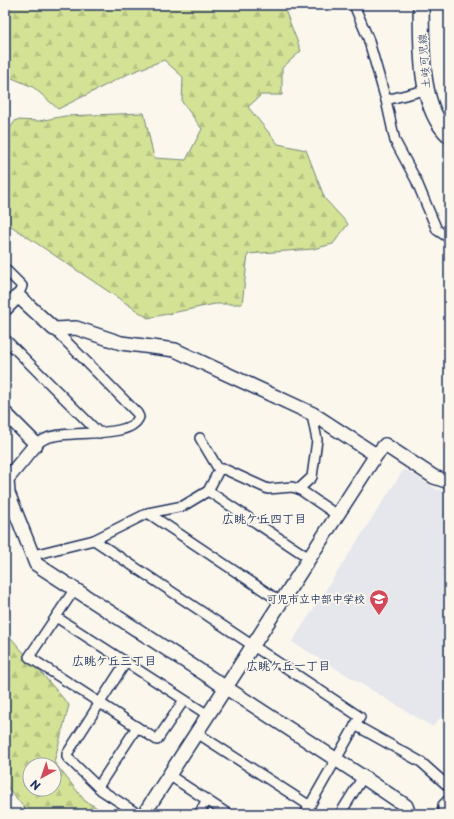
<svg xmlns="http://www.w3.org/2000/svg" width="454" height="819" viewBox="0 0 454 819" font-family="'Playpen Sans','Klee One',sans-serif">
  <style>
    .built { fill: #e6e6ed }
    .forest { fill: url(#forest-firs); stroke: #77887a; fill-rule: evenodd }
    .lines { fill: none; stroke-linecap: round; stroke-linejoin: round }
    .street-casing { stroke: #1b2f5e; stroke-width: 12 }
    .secondary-casing { stroke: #1b2f5e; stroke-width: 16 }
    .primary-casing { stroke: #1b2f5e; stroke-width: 18 }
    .street { stroke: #fbf7ec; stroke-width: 9 }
    .secondary { stroke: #fbf7ec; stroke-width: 13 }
    .primary { stroke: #fbf7ec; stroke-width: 15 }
    .labels { text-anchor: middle; stroke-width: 3.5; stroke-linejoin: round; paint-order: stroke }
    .street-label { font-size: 11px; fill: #1b2f5e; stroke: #fbf7ec }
    .poi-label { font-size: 11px; font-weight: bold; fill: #1b2f5e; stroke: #fbf7ec; text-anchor: end }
    .neighbourhood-label { font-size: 12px; font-weight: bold; fill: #1b2f5e; stroke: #fbf7ec }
  </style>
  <defs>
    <pattern id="forest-firs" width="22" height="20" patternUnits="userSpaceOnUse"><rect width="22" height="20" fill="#d3e295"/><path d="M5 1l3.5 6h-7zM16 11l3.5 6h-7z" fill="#b5c283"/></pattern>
  </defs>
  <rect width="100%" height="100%" fill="#fbf7ec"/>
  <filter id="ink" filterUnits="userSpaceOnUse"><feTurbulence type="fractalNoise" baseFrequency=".025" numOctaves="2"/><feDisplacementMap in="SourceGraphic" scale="8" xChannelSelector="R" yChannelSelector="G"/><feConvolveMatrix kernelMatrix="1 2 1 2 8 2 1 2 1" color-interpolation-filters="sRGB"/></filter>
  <g filter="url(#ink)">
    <path class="built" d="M404,469L438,490L449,491V707L433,727L292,642Z"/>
    <g class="forest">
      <path d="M5,5H283L301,51L282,68V95H261L248,107L278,144L306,150L325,199L348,224L333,244L313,249L248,254L242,304H215L148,318L5,222V133L8,131L16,120L39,121L65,116L144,113L154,158L186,160L202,129L182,102L183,77L164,60L130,73L58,109L33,87L5,75Z"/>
      <path d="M5,631L69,705L54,762L85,801L108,814H29L5,784ZM30,765H54V789H30Z"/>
    </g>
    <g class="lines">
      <g class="street-casing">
        <g id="street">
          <path d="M354,5L368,38L386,100L395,141L416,180L437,230L449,238"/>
          <path d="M386,100L425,90"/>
          <path d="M5,269L22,286L18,296"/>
          <path d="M5,339L99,433"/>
          <path d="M200,438L219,470"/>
          <path d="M36,444C40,442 43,439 47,438C67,429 131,440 139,417L137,413L54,329"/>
          <path d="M299,489L312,477L317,440L313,420V414"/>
          <path d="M208,491L309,558"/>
          <path d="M148,513L281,602"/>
          <path d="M94,540L148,513L183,506L208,491L219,470L224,469L268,489L292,487L299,489L337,515"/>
          <path d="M33,555L94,540L360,717L305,814"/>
          <path d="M74,590L29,657L157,740L184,700"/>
          <path d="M56,617L208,715"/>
          <path d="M126,662L67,754V757L101,790L138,814"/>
          <path d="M355,725L421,762L449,787"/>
          <path d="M197,733L310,806"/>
          <path d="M169,775L228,814"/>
          <path d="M98,787L137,727"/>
          <path d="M199,814L207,800"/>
          <path d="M340,814L363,777"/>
          <path d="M443,814V805L449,799"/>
        </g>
      </g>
      <g class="secondary-casing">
        <g id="secondary">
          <path d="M5,309L18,296L54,329L76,328L121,343L175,350L313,414L376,455"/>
          <path d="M5,413L36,444L7,479L8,493L36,564L363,777L406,806L409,814"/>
          <path d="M144,814L376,455L385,445L434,477L449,482"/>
        </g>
      </g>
      <g class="primary-casing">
        <path id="primary" d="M421,5C422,44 418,107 449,135"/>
      </g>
      <use href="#street" class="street"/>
      <use href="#secondary" class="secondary"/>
      <use href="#primary" class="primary"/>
    </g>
  </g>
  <defs>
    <g id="school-pin" transform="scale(1)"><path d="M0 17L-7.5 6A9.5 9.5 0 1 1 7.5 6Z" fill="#d1495b" stroke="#fbf7ec"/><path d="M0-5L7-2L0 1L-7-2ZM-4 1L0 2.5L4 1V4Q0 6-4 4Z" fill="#fff"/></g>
  </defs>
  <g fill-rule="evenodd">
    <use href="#school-pin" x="379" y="599"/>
  </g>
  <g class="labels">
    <g class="street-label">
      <text transform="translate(424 61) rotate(-94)" y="4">土岐可児線</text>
    </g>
    <g class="poi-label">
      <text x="365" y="603">可児市立中部中学校</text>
    </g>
    <g class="neighbourhood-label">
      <text x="264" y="523">広眺ケ丘四丁目</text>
      <text x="114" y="665">広眺ケ丘三丁目</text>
      <text x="288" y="670">広眺ケ丘一丁目</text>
    </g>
  </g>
  <rect width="454" height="819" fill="none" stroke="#fbf7ec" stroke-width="20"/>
  <rect x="10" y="10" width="434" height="799" fill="none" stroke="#1b2f5e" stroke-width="1.5" filter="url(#ink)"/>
  <g transform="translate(42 777) rotate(220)"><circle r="19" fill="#fbf7ec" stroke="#a1a7b3"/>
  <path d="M0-3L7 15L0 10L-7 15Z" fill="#d1495b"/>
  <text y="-6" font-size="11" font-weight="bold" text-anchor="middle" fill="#1b2f5e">N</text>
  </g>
</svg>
